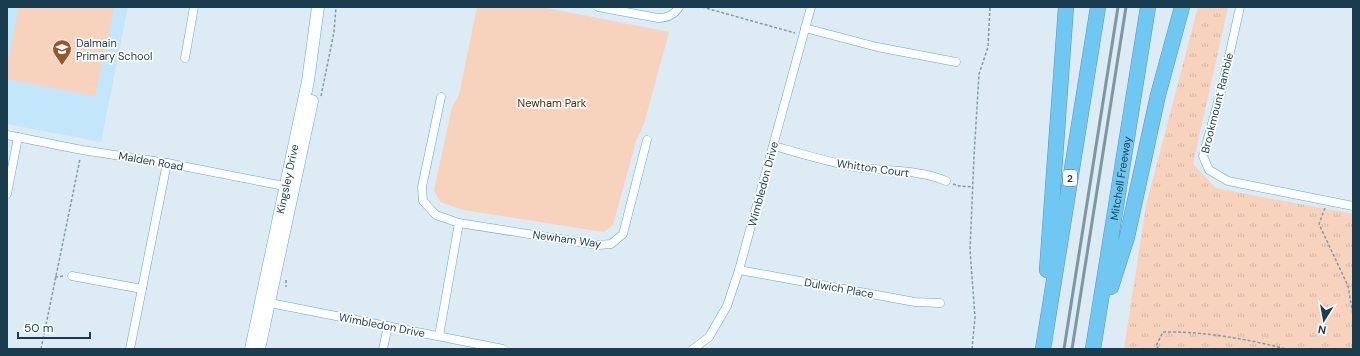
<svg xmlns="http://www.w3.org/2000/svg" width="1360" height="356" viewBox="0 0 1360 356" font-family="'DM Sans',sans-serif">
  <style>
    .built { fill: #c3e6fa }
    .grass { fill: url(#grass-tufts) }
    .green { fill: #f7d3be }
    .lines { fill: none; stroke-linecap: round; stroke-linejoin: round }
    .minor-casing { stroke: #56acd6; stroke-width: 9 }
    .secondary-casing { stroke: #56acd6; stroke-width: 13 }
    .motorway-casing { stroke: #5197b9; stroke-width: 16 }
    .path { stroke: #829ba7; stroke-width: 1.5; stroke-dasharray: 3 2; stroke-linecap: butt }
    .minor { stroke: #fff; stroke-width: 8 }
    .secondary { stroke: #fff; stroke-width: 12 }
    .motorway { stroke: #6fc7f2; stroke-width: 15 }
    .rail { stroke: #7d96a3; stroke-width: 3 }
    .labels { text-anchor: middle; stroke-width: 3.5; stroke-linejoin: round; paint-order: stroke }
    .shield { fill: #fff; stroke: #5e7783; stroke-width: 1 }
    .shield-label { font-size: 10px; font-weight: bold; fill: #193d4e }
    .poi-label { font-size: 11px; fill: #193d4e; stroke: #fff; text-anchor: start }
    .park-label { font-size: 11px; fill: #552909; stroke: #fff }
    .street-label { font-size: 11px; fill: #193d4e; stroke: #fff }
  </style>
  <defs>
    <pattern id="grass-tufts" width="24" height="20" patternUnits="userSpaceOnUse"><rect width="24" height="20" fill="#f7d3be"/><path d="M3 7l-1-3M5 7V3M7 7l1-3M15 17l-1-3M17 17v-4M19 17l1-3" fill="none" stroke="#d3b6a5"/></pattern>
  </defs>
  <rect width="100%" height="100%" fill="#dcebf4"/>
  <path class="built" d="M7,7H128L101,142L7,124Z"/>
  <path class="grass" d="M1198,7H1228L1193,164L1216,188L1353,214V349H1124L1146,205Z"/>
  <g class="green">
    <path d="M19,7H114L95,96L7,79V66Z"/>
    <path d="M477,7H542L669,32L644,124L636,141L613,225L604,232L463,210L440,202L434,190L452,107L459,95Z"/>
  </g>
  <g class="lines">
    <g class="minor-casing">
      <g id="minor">
        <path d="M598,7L658,18C668,18 674,15 679,7"/>
        <path d="M1240,7L1222,88L1203,156L1209,170L1228,181L1353,206"/>
        <path d="M805,28L877,47L956,62"/>
        <path d="M185,58L194,7"/>
        <path d="M441,97L422,187L423,201L436,215L459,223L598,245L611,244L623,234L647,140"/>
        <path d="M7,135L82,150L167,163L289,187"/>
        <path d="M774,146C802,154 831,163 861,168C887,171 922,170 946,181"/>
        <path d="M7,194L18,137"/>
        <path d="M739,270L915,302L940,303"/>
        <path d="M72,276L142,289"/>
        <path d="M265,302L503,349"/>
        <path d="M439,336L459,223"/>
        <path d="M130,349L167,163"/>
        <path d="M383,349L388,326"/>
        <path d="M693,349L709,337L727,306L739,270L811,7"/>
      </g>
    </g>
    <g class="secondary-casing">
      <g id="secondary">
        <path id="s1" d="M251,349L308,81L318,7"/>
        <path d="M259,349L312,101"/>
      </g>
    </g>
    <g class="motorway-casing">
      <g id="motorway">
        <path d="M1047,270L1066,7"/>
        <path d="M1111,287L1127,237L1158,95L1182,7"/>
        <path d="M1043,349L1098,7"/>
        <path id="s2" d="M1093,349L1148,7"/>
      </g>
    </g>
    <g class="path">
      <path d="M702,7L795,33"/>
      <path d="M321,96L334,32L336,7"/>
      <path d="M953,184L959,186L973,187"/>
      <path d="M1325,208L1319,224L1348,286L1353,315"/>
      <path d="M55,277L64,276"/>
      <path d="M286,280V287"/>
      <path d="M41,349L80,159"/>
      <path d="M972,349L975,317L970,250L974,156L979,74L988,47L990,7"/>
      <path d="M1159,349L1156,346L1163,332C1201,331 1248,339 1286,349"/>
    </g>
    <use href="#minor" class="minor"/>
    <use href="#secondary" class="secondary"/>
    <use href="#motorway" class="motorway"/>
    <g class="rail">
      <path d="M1064,349L1118,7"/>
      <path d="M1072,349L1126,7"/>
    </g>
  </g>
  <defs>
    <g id="school-pin" transform="scale(1)"><path d="M0 17L-7.5 6A9.5 9.5 0 1 1 7.5 6Z" fill="#9a5628" stroke="#fff"/><path d="M0-5L7-2L0 1L-7-2ZM-4 1L0 2.5L4 1V4Q0 6-4 4Z" fill="#fff"/></g>
  </defs>
  <g fill-rule="evenodd">
    <use href="#school-pin" x="62" y="49"/>
  </g>
  <g class="labels">
    <rect class="shield" x="1063" y="170" width="14" height="16" rx="3"/>
    <g class="shield-label">
      <text x="1070" y="182">2</text>
    </g>
    <g class="poi-label">
      <text x="76" y="47">Dalmain<tspan x="76" dy="13">Primary School</tspan></text>
    </g>
    <g class="park-label">
      <text x="552" y="107">Newham Park</text>
    </g>
    <g class="street-label">
      <text transform="translate(1217 103) rotate(-76)" y="4">Brookmount Ramble</text>
      <text transform="translate(151 161) rotate(10)" y="4">Malden Road</text>
      <text transform="translate(873 168) rotate(8)" y="4">Whitton Court</text>
      <text dy="4" stroke="none"><textPath href="#s1" startOffset="174">Kingsley Drive</textPath></text>
      <text dy="4" stroke="none"><textPath href="#s2" startOffset="173">Mitchell Freeway</textPath></text>
      <text transform="translate(763 184) rotate(-75)" y="4">Wimbledon Drive</text>
      <text transform="translate(567 239) rotate(8)" y="4">Newham Way</text>
      <text transform="translate(839 288) rotate(10)" y="4">Dulwich Place</text>
      <text transform="translate(382 325) rotate(11)" y="4">Wimbledon Drive</text>
    </g>
  </g>
  <rect width="1360" height="356" fill="none" stroke="#193d4e" stroke-width="16"/>
  <g transform="translate(1324 320) rotate(191)" stroke="#ffffff" stroke-width="3" paint-order="stroke">
  <path d="M0-3L7 15L0 10L-7 15Z" fill="#193d4e"/>
  <text y="-6" font-size="11" font-weight="bold" text-anchor="middle" fill="#193d4e">N</text>
  </g>
  <path d="M18 332v6h72v-6" fill="none" stroke="#193d4e" stroke-width="2"/>
  <text x="24" y="332" font-size="12" fill="#193d4e" stroke="#ffffff" stroke-width="3" paint-order="stroke">50 m</text>
</svg>
